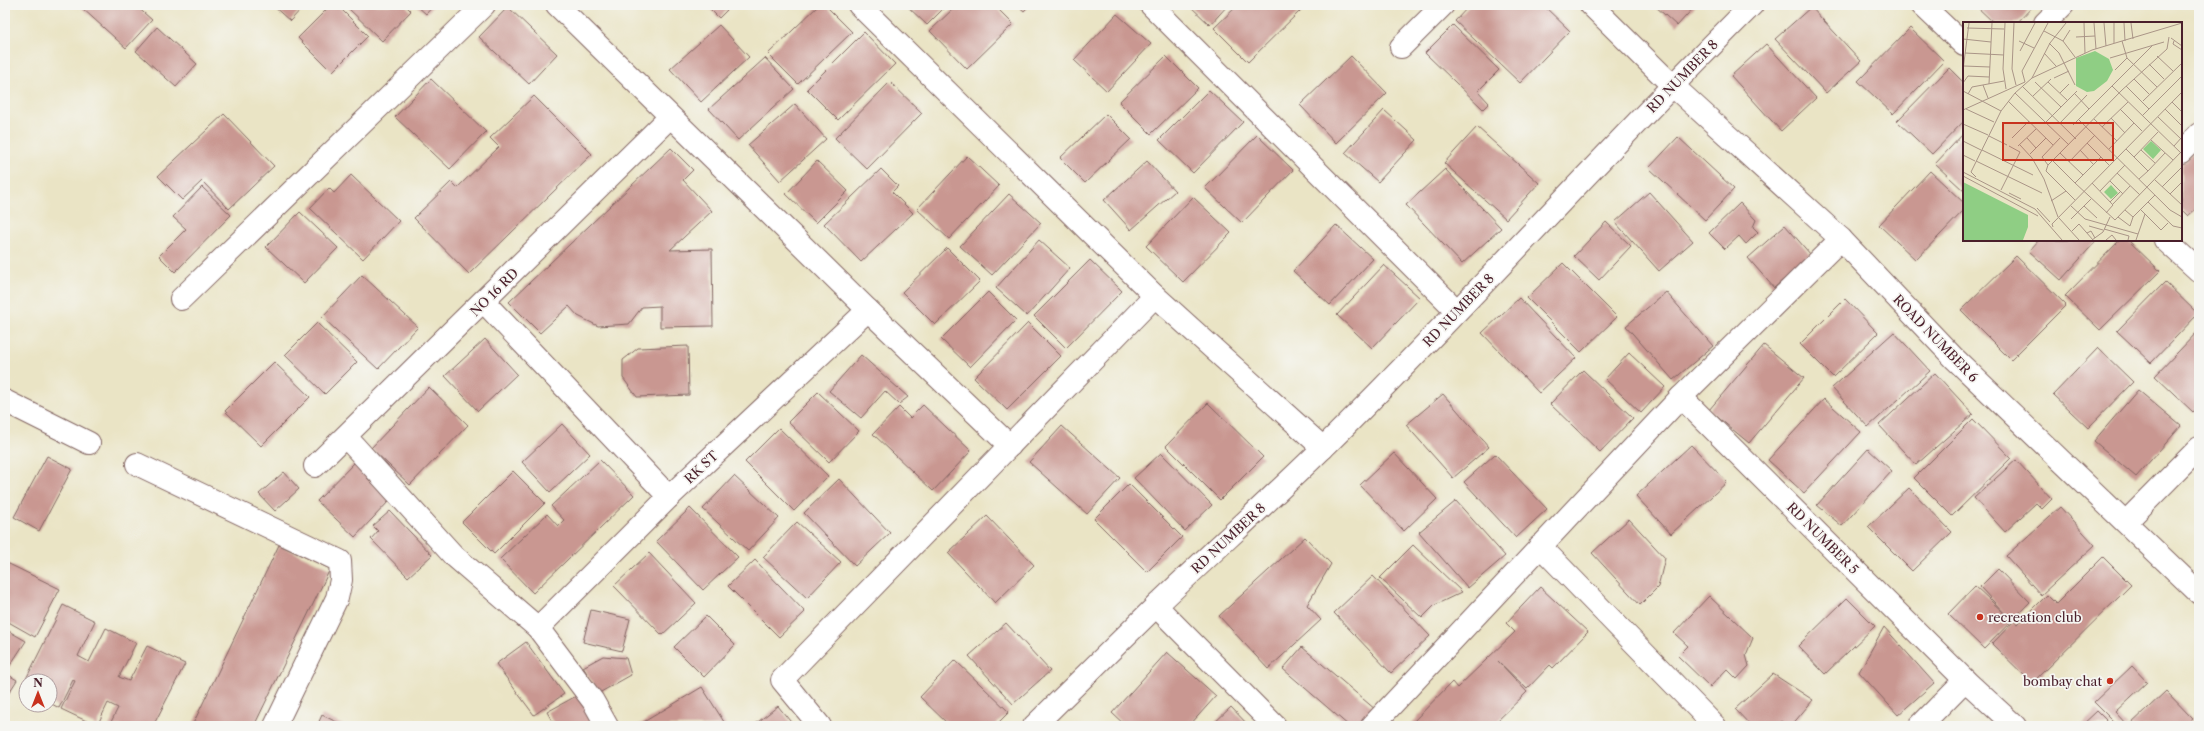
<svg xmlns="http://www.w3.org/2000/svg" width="2204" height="731" viewBox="0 0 2204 731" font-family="'Libre Caslon Text',serif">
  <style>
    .building { fill: #c99791 }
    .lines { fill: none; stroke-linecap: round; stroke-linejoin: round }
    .minor-casing { stroke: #826461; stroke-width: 24 }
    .minor { stroke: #fff; stroke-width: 22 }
    .poi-dot { fill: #c8321e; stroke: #f6f6f2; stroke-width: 1.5 }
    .labels { text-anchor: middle; stroke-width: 3.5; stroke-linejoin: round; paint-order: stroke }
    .street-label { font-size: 13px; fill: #4a1f2b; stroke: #f6f6f2 }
    .poi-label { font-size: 13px; fill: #4a1f2b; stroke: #f6f6f2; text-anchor: start }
    .inset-road { fill: none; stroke: #aa9587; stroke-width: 1 }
    .view { fill: #c8321e; fill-opacity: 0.15; stroke: #c8321e; stroke-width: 2 }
    .inset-edge { fill: none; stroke: #4a1f2b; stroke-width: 2 }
  </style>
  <rect width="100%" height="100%" fill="#f6f6f2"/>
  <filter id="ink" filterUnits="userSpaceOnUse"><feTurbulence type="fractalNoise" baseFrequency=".025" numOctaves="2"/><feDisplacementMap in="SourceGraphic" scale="8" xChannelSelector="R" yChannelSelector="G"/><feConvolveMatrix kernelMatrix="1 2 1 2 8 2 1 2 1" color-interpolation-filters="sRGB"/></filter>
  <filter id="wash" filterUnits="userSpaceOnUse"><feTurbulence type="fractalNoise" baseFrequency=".012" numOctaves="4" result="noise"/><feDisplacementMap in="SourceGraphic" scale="16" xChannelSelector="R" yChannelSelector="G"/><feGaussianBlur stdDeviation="0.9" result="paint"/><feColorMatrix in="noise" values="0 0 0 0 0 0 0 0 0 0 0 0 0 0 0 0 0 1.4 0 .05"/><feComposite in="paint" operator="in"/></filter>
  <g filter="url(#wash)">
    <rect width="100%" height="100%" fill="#eae4c5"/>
    <g id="blocks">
      <g class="building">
        <path d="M85,5H135L152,20L126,48L82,8Z"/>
        <path d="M272,5H305L290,21Z"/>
        <path d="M331,5H337L368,36L332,72L298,38Z"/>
        <path d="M345,5H405L411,11L382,41Z"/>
        <path d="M416,5H434L426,14Z"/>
        <path d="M706,5H732L719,18Z"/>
        <path d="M819,5H825L852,32L798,84L768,54Z"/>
        <path d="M906,5H947L927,25Z"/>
        <path d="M957,5H994L1013,24L967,69L930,31Z"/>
        <path d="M1017,5H1030L1024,11Z"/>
        <path d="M1189,5H1228L1210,25Z"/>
        <path d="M1238,5H1297L1302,9L1248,62L1214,28Z"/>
        <path d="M1470,5H1543L1570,31L1520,83L1455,21Z"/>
        <path d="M1654,5H1696L1677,26Z"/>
        <path d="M1975,5H2034L2017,23H1994Z"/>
        <path d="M508,7L557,54L529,84L479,37Z"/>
        <path d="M1811,7L1861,61L1826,93L1775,39Z"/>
        <path d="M1117,14L1151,44L1107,91L1074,60Z"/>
        <path d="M719,25L749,57L701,102L670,69Z"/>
        <path d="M1453,25L1499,70L1478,91L1489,103L1483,109L1425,53Z"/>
        <path d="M157,27L197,64L176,87L136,51Z"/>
        <path d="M1910,28L1944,61L1893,114L1858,81Z"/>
        <path d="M864,32L895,64L838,120L807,89Z"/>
        <path d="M1766,44L1816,98L1781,131L1731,76Z"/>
        <path d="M1166,56L1198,88L1151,134L1119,102Z"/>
        <path d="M1351,56L1387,93L1336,143L1300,105Z"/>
        <path d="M765,58L794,89L738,140L709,109Z"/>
        <path d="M1949,68L1964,83V121L1932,154L1897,121Z"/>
        <path d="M431,79L486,132L450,169L395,117Z"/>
        <path d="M890,82L922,113L867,169L835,138Z"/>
        <path d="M1209,90L1243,122L1193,173L1159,140Z"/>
        <path d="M534,96L592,154L469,274L414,218L451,182L457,188L499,147L490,138Z"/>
        <path d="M795,104L826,139L780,181L748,145Z"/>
        <path d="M1384,110L1417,140L1378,182L1345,153Z"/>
        <path d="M224,114L274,166L229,209L202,181L182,200L158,176Z"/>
        <path d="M1106,114L1131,139L1085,183L1060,158Z"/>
        <path d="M1477,127L1539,183L1506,219L1444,163Z"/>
        <path d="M1964,133V191L1935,164Z"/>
        <path d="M1257,135L1293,170L1242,223L1205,188Z"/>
        <path d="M1678,137L1734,189L1705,220L1649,168Z"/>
        <path d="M2199,147V206L2188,216L2181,209V165Z"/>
        <path d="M671,148L693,170L683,180L712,211L670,250L712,249L713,326L660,327V306L642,307L629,324L598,326L578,316L569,306L540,333L509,302Z"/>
        <path d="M967,156L999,186L949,239L917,209Z"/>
        <path d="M817,161L848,191L816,223L786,194Z"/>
        <path d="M1147,161L1175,191L1131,230L1104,200Z"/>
        <path d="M881,169L898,186L892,192L913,213L861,262L824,224Z"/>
        <path d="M1445,169L1501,228L1462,264L1406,205Z"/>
        <path d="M1930,171L1964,203V210L1916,260L1879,225Z"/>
        <path d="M351,175L399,221L363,259L310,208L329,188L334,193Z"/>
        <path d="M202,187L231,215L175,272L159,256L186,229L173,217Z"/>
        <path d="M1649,192L1693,241L1659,271L1615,222Z"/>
        <path d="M1009,194L1041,223L992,275L960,246Z"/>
        <path d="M1193,197L1231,233L1183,282L1146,246Z"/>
        <path d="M1740,203L1756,220L1753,227L1758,232L1746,244L1739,236L1725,249L1709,233Z"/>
        <path d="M300,212L338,248L304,283L266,247Z"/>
        <path d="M1606,222L1631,246L1599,280L1574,256Z"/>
        <path d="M1336,225L1373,259L1330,305L1293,271Z"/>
        <path d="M1785,225L1811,255L1774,288L1748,258Z"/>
        <path d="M1039,240L1070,268L1027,316L996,288Z"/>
        <path d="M2039,240H2097L2061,280L2029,251Z"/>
        <path d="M2120,240H2128L2160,271L2100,330L2065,296Z"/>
        <path d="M947,248L980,281L935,325L902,292Z"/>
        <path d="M2016,256L2066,305L2011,360L1961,310Z"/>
        <path d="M1090,260L1122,291L1066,348L1034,316Z"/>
        <path d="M1563,263L1617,317L1581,352L1527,298Z"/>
        <path d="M1384,265L1420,298L1372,348L1337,315Z"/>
        <path d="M362,275L418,327L378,369L322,317Z"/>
        <path d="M2165,282L2198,314L2151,363L2117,331Z"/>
        <path d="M988,292L1016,320L970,367L941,339Z"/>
        <path d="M1666,292L1713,346L1673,380L1626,326Z"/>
        <path d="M1519,298L1576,358L1539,393L1482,333Z"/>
        <path d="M1845,299L1878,333L1833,377L1800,344Z"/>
        <path d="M317,323L357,362L325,394L285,355Z"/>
        <path d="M1028,323L1061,356L1007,410L974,378Z"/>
        <path d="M2199,330V406L2193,412L2155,376Z"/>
        <path d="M1894,332L1930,371L1868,427L1832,388Z"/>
        <path d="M485,339L517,374L478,411L445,376Z"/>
        <path d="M1764,345L1804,378L1749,443L1709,410Z"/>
        <path d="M688,346L689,395L637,397L623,378V360L638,348Z"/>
        <path d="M2098,348L2133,382L2088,428L2053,395Z"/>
        <path d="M1629,353L1665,387L1641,413L1605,379Z"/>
        <path d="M861,355L908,397L899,404L885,391L861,418L829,391Z"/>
        <path d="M274,362L310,397L261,446L225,411Z"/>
        <path d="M1583,370L1633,418L1600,452L1550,404Z"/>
        <path d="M1935,373L1973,414L1916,465L1879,425Z"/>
        <path d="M429,387L468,425L410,485L371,448Z"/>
        <path d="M2138,390L2181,426L2136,477L2094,441Z"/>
        <path d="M818,392L859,431L829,462L788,422Z"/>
        <path d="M1443,394L1489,447L1453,478L1406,425Z"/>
        <path d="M1824,399L1861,432L1804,493L1768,460Z"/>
        <path d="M1208,403L1263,457L1220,500L1166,446Z"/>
        <path d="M923,405L971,451L933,491L873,434L899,407L910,418Z"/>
        <path d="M1973,419L2011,458L1952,516L1914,478Z"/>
        <path d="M562,424L590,454L550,492L522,462Z"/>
        <path d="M1062,426L1120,478L1087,514L1029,462Z"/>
        <path d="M779,428L828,476L794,511L745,462Z"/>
        <path d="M1691,445L1727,482L1671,534L1636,496Z"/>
        <path d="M1868,449L1892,471L1842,526L1817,505Z"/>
        <path d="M1161,453L1212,505L1185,531L1134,478Z"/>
        <path d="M1394,453L1437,499L1404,531L1360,485Z"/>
        <path d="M1495,454L1547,509L1516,538L1464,482Z"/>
        <path d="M47,456L72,469L39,531L14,517Z"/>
        <path d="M600,460L634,495L533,593L500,559L547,514L558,526L564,520L551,506Z"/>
        <path d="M2016,460L2052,499L2042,509L2036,503L2005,532L1974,498Z"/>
        <path d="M356,461L370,474L367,478L390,500L355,537L317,501Z"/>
        <path d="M513,471L545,503L494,554L462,522Z"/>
        <path d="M284,472L299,489L275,511L259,494Z"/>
        <path d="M734,476L779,518L748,551L703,509Z"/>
        <path d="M839,479L890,533L855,566L804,513Z"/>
        <path d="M1129,484L1182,537L1147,572L1094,519Z"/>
        <path d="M1909,488L1952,532L1912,571L1868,527Z"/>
        <path d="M1456,501L1505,556L1468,588L1419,532Z"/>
        <path d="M2060,507L2095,545L2041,595L2006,556Z"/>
        <path d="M690,508L738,557L703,590L656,541Z"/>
        <path d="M390,511L432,555L408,577L371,539L378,531L373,526Z"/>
        <path d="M987,516L1034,565L995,603L948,553Z"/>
        <path d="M1629,519L1665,558L1658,587L1640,605L1592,553Z"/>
        <path d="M797,522L841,562L807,598L763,557Z"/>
        <path d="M1305,537L1331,564L1307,605L1321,620L1268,669L1219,616Z"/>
        <path d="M279,545L330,569L254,726H192Z"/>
        <path d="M1413,545L1462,592L1435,605L1422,618L1380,578Z"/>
        <path d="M649,553L696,603L662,635L614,586Z"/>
        <path d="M2103,557L2131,585L2032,683L1992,644L2014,621L2018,624L2047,595L2056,604Z"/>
        <path d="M755,560L805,612L779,637L728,586Z"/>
        <path d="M5,562L60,589L35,637L5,620Z"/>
        <path d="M1998,569L2030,602L1984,649L1948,614L1975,586L2006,615L1980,587Z"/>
        <path d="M1373,576L1430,636L1391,673L1334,613Z"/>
        <path d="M1540,587L1588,632L1553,668L1550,665L1527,689L1498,661L1527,692L1492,726H1409L1452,682L1457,688L1515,632L1506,623Z"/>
        <path d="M1709,596L1753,638L1746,655L1749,666L1737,679L1727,669L1710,687L1678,656L1688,646L1674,633Z"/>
        <path d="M1847,598L1875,626L1825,674L1798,646Z"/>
        <path d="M63,605L95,621L78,656L89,662L106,628L136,643L119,677L129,681L147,646L185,664L153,726H109L118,708L108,703L97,726L61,709L75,681L73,680L59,708L50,703V681H26V692L21,689Z"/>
        <path d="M591,610L630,619L622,651L583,642Z"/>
        <path d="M706,616L735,645L704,677L674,647Z"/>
        <path d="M1006,623L1050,671L1013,704L969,656Z"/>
        <path d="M1884,627L1934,683L1898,715L1859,672Z"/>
        <path d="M5,629L26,641L5,673L17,680L5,699Z"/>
        <path d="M526,642L564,694L534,715L496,664Z"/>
        <path d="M1302,647L1376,710L1362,726H1349L1283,669Z"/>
        <path d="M1167,652L1216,696L1189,726H1126L1112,713Z"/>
        <path d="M603,656L626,658L631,675L599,693L583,667Z"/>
        <path d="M955,660L1009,712L995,726H950L920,697Z"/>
        <path d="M2132,666L2147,682L2115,712L2128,726H2118L2094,702Z"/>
        <path d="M1773,674L1813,700L1791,726H1786L1782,721L1778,726H1751L1735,709Z"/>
        <path d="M702,687L726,725L723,726H637Z"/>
        <path d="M2166,691L2193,719L2185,726H2129Z"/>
        <path d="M580,694L598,726H555L547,712Z"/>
        <path d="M778,706L794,726H753Z"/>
        <path d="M1231,707L1249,726H1211Z"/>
        <path d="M2097,711L2112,726H2081Z"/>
        <path d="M322,715L345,726H317Z"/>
      </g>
    </g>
  </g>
  <g filter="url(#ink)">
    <use href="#blocks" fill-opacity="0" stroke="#826461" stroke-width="1"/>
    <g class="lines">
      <g class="minor-casing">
        <g id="minor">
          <path d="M557,5L868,310L1010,446"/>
          <path d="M859,5L1155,296L1323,448"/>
          <path d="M1151,5L1457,311"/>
          <path d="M1591,5L1672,85L1841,239L1954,358L2199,593"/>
          <path d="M1922,5L1964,45"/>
          <path d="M2045,23L2063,5"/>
          <path d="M1401,47L1443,5"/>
          <path d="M2181,152L2199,134"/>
          <path d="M2165,240L2199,271"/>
          <path d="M181,299L484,5"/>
          <path d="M484,302L669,497"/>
          <path d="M1681,397L1965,680"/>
          <path d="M5,401L89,443"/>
          <path d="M346,437L453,555L538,628L593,701L607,726"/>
          <path d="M137,464L340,561L341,580L337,598L275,726"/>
          <path d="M315,466L670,117"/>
          <path d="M2126,522L2199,448"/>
          <path d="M1540,546L1715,726"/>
          <path d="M1156,606C1211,553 1268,502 1323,448C1469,304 1606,150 1752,5"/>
          <path d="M538,628L669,497L868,310"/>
          <path d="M820,726L782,680L1155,296"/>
          <path d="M1034,726L1156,606L1275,726"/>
          <path d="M1372,726L1681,397L1841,239"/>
          <path d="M1920,726L1965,680L2015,726"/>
        </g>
      </g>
      <use href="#minor" class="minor"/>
    </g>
  </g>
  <g class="poi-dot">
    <circle cx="1980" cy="617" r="4"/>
    <circle cx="2110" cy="681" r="4"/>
  </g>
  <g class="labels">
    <g class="street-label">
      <text transform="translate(1682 76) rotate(-46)" y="5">RD NUMBER 8</text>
      <text transform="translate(494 292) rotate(-45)" y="5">NO 16 RD</text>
      <text transform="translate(1458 310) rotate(-46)" y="5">RD NUMBER 8</text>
      <text transform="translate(1936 338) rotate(46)" y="5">ROAD NUMBER 6</text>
      <text transform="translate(701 467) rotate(-43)" y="5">RK ST</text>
      <text transform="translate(1228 538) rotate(-43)" y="5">RD NUMBER 8</text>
      <text transform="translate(1823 538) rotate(45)" y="5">RD NUMBER 5</text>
    </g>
    <g class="poi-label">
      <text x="1988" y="622">recreation club</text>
      <text x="2102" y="686" text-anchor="end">bombay chat</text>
    </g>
  </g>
  <g transform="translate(1963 22)">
    <rect width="219" height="219" fill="#eae4c5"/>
    <path d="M132,29L146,37L150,48L144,59L131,69L124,70L113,64V36ZM188,119L198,128L190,137L180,127ZM0,160L65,193V205L60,218H0ZM148,163L155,171L148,177L141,170Z" fill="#8fce84"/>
    <path class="inset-road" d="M42,1L40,47L43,67M51,1L49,47L53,63M121,1L122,31M131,1L133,27M141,1L143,24M151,1V21M161,1L162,19M168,1L170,17M4,6L41,7M81,9L100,19L112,35M113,15L132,14M208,16L219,24M0,17L28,20M56,19L71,26M100,19L107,8M159,19L164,36L194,65M211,19L210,22L219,28M86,21L96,31L112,63M57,29L72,1M2,31L41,33M81,31L93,44M194,34L210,49M147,36L201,20M186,42L201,57M1,44L27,45M0,48L6,1M152,48L164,36M69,56L129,28L219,1M91,56L106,49M171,57L186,72M72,60L98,85M85,60L105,79M0,61L5,54L26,55M26,62L29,1M20,63L25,76M59,64L113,117M149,64L219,132M163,64L186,87M0,69L38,89M52,71L106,123M97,71L106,62M5,72L9,65L41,59M112,72L126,87M70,74L88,57M45,79L90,123M180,79L218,42M209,80L219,90M3,87L31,100M157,87L179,109M202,87L219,104M0,88L62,60L59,49L85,1M179,94L219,54M195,95L218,117M148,96L162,111M131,97L154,119M116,98L207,188L219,195M82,101L114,69M97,101L124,73M0,102L25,113M110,103L189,24M139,105L165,80M26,114L44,123M49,116L66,99M64,116L73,126M97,116L79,135L85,143L97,131L120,153L138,135L146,143M188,118L210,138M0,119L18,128M124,121L138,135M57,123L69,136L81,157L95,195M55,124L73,107M211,124L219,115M146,127L171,101M163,127L185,149L176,157M19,128L70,153M117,128L131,143M178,128L192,141M97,131L159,68L204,27L206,15M67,132L83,116M0,133L12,139M171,135L195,110M13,139L79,171M90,139L112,161M106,140L132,113M85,143L83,149L112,178M185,149L202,131M0,150L72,187L99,218M154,151L177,173M120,153L112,161L152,198L219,129M0,154L75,194M13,155L8,150L38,89L52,71L69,56L87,21L103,1M192,158L219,183M147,159L160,172M129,161L150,183L143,191M199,165L219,145M38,168L57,130L46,124M137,169L162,143M46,171L58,177M207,172L219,160M88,179L103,169M147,180L158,169M185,180L210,204L219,206M150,182L167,164M108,184L122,197L175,212M121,184L134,196M74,186L87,200M162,188L170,195L192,173M178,188L198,208L205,201M155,195L167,204L170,195M96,196L116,218M108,197L128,177M126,204L140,208M90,205L89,202L219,70M141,207L166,214L165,218M109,209L116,202L130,218M124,211L128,209L132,216M129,218L140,210L147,195M143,218L149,213L153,218M173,218L182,192"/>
    <path class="view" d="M40,101H150V138H40Z"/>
    <rect width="219" height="219" class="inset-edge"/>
  </g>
  <rect width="2204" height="731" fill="none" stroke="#f6f6f2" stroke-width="20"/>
  <g transform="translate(38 693)"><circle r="19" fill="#f6f6f2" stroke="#b1a0a2"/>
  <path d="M0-3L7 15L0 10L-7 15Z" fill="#c8321e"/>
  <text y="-6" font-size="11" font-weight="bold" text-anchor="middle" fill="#4a1f2b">N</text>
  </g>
</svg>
